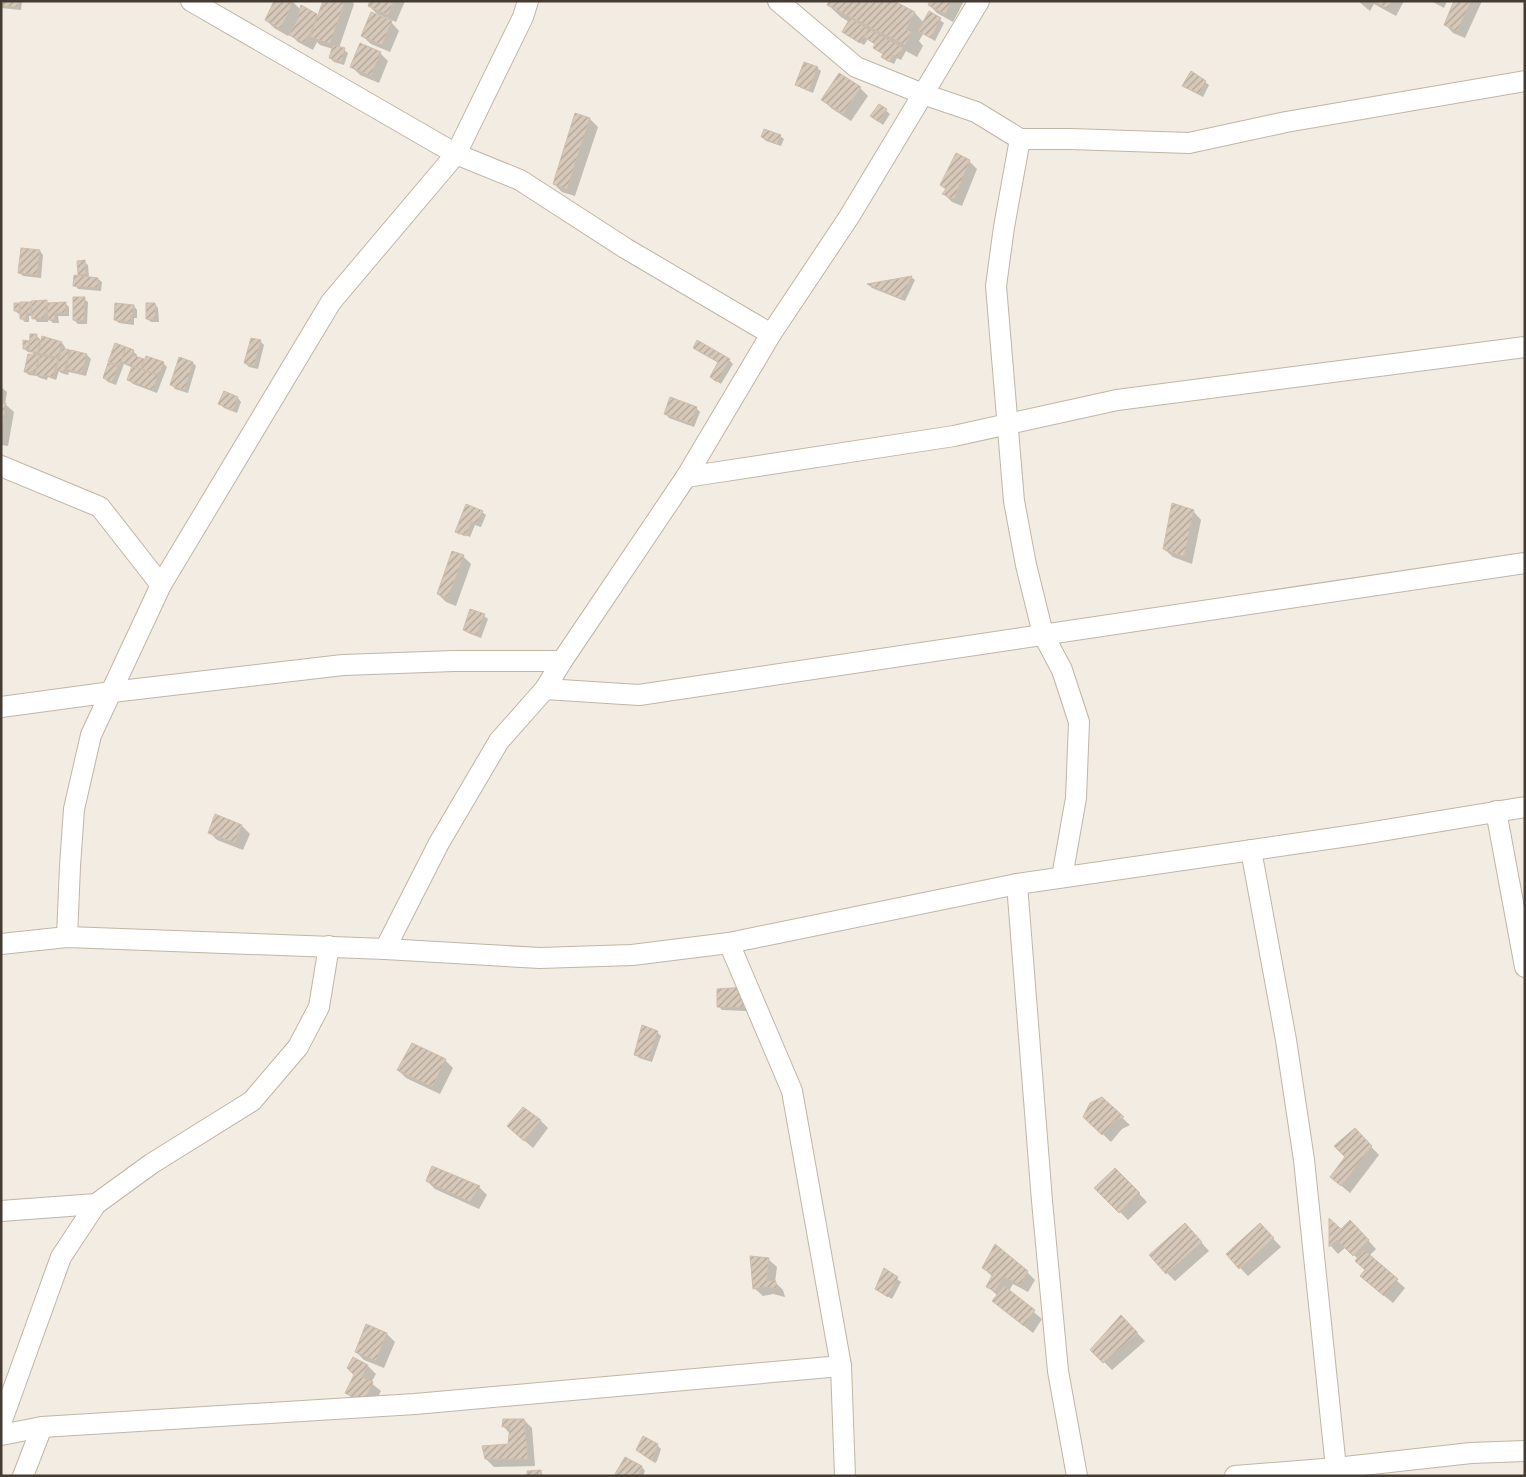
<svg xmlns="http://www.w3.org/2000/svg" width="1526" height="1477" viewBox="0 0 1526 1477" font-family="Inter,sans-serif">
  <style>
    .shadow { fill: #0003 }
    .building { fill: url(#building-hatch); stroke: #cfbdaa }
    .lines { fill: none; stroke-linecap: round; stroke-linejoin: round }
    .street-casing { stroke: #c1b5a7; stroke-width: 22 }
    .street { stroke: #fff; stroke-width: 20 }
  </style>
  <defs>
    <pattern id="building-hatch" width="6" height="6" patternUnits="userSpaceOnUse" patternTransform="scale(1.25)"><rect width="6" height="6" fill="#d7c9ba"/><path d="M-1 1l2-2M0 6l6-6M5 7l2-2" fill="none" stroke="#b0a498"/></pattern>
  </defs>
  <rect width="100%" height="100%" fill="#f2ece2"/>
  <g class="shadow">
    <path d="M1,1H22L21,10L1,8Z"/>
    <path d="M276,1H292L301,10L316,15L318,17L324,1H352L354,4L339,48L344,50L348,53L344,65L334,62L330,58L333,49L320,45L317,42L313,50L298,42L290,34L288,36L274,28L266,20Z"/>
    <path d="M371,1H405L396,22L377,14L369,6Z"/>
    <path d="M892,1L915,13L924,23L930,13L944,23L935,41L923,34L919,41L923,46L917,57L906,51L901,60L897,58L894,64L886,60L883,57L888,58L876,45L868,39L864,45L847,35L843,31L849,22L841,17L828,5Z"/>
    <path d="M931,1H964L953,22L937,13L929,5Z"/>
    <path d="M1358,1H1404L1396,16L1374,4L1370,11Z"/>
    <path d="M1431,1H1447L1444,8Z"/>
    <path d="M1456,1H1482L1465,38L1453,33L1445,24Z"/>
    <path d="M391,22L399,31L390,52L371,44L362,36Z"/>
    <path d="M380,53L388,61L379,83L360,75L352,67Z"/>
    <path d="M817,68L821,71L813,93L801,88L797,85Z"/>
    <path d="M1205,82L1209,85L1203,97L1188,89L1184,85Z"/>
    <path d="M860,88L868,96L851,121L831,108L823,100Z"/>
    <path d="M879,105L890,114L883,125L876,120Z"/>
    <path d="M590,119L598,127L575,196L562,192L554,184Z"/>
    <path d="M780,136L784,139L781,146L766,141L762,137Z"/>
    <path d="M969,161L977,169L962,206L952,202L944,194L947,190L941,185Z"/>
    <path d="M40,251L43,255L41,278L23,276L19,272Z"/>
    <path d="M84,262L88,265L89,278L98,279L102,282L101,291L78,289L75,285L82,277L79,274Z"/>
    <path d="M911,277L915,280L905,301L872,288L869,285Z"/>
    <path d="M84,299L88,302L87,324H78L74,320Z"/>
    <path d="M46,302L49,304L65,303L69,307V316H58L59,323H53L48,318V322H37L33,316H29V322H25L22,319L21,314H19L15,311V304Z"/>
    <path d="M155,304L158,308L159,322H151L147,319Z"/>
    <path d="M134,306L137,310V318H134V325L119,323L115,320Z"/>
    <path d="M36,335L40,339V341L62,343L65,347V350L87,355L91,359L86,376L69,372L68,375L61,373L59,371L56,380L48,377L47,380L40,378L37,376L29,375L25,372L35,356L32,352H28L24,349V342H31Z"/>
    <path d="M260,341L264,345L258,369L249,367L245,363Z"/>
    <path d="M116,344L133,351L137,355L136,357L145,361L163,363L167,367L157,393L133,384L129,380L133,368L124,364L116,385L108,382L104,378Z"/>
    <path d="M695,348L729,360L733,364L721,384L711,377L719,363L698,351Z"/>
    <path d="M193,363L196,366L188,393L175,389L172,385Z"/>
    <path d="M1,387L7,392L5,404L14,412L8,446L1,445Z"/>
    <path d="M238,398L241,402L237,413L224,408L220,404Z"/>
    <path d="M696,408L700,412L694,427L669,418L666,414Z"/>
    <path d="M1193,511L1201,520L1192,564L1173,557L1164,549Z"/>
    <path d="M482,512L486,515L481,527L475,525L470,537L459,532V535L457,532Z"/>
    <path d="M463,556L471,564L456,606L446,602L438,594Z"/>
    <path d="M484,616L488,619L481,638L468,633L464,630Z"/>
    <path d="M242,826L250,834L243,850L217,840L209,832Z"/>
    <path d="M748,992L746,1011L722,1010L718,1006Z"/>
    <path d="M657,1032L661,1036L652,1062L639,1058L635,1054Z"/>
    <path d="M445,1060L453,1068L440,1094L406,1078L398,1070Z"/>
    <path d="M1102,1099L1130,1125L1122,1129L1111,1142L1085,1117Z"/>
    <path d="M540,1120L548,1128L533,1148L517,1134Z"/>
    <path d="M1355,1130L1379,1155L1350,1193L1331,1177L1347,1157Z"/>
    <path d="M433,1168L479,1187L487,1195L479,1209L435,1189L427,1181Z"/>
    <path d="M1115,1169L1147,1202L1128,1220L1096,1188Z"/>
    <path d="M1330,1221L1341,1231L1358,1229L1376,1249L1369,1256L1405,1288L1393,1303L1370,1284L1366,1271L1358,1259L1346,1247L1338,1254L1331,1246Z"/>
    <path d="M1193,1233L1209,1251L1175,1281L1167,1273Z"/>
    <path d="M1268,1233L1281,1247L1248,1276L1227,1254Z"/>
    <path d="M768,1259L777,1267L775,1282L783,1290L785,1297L773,1294L763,1296L754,1288Z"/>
    <path d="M983,1268L1027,1272L1035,1280L1028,1292L1013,1284L1009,1291L1042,1319L1033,1333L1002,1309L994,1301L998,1296L988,1287L993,1277Z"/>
    <path d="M885,1270L901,1282L892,1299L880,1292Z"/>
    <path d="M1121,1317L1145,1341L1112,1370L1092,1350Z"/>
    <path d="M367,1326L387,1334L395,1342L384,1368L364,1360L356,1352Z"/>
    <path d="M368,1366L376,1374L371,1383L381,1391L372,1409L355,1401L347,1393Z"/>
    <path d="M524,1420L532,1428L535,1466L494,1467L486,1459L509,1445L510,1434L504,1427Z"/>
    <path d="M657,1445L661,1449L657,1461L655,1463L642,1454Z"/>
    <path d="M642,1467L645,1471L643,1476H618Z"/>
  </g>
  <g class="building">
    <path d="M1,1H18V7L1,6Z"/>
    <path d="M274,1H292L288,14L280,29L265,20Z"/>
    <path d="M323,1H345L330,44L310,37Z"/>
    <path d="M370,1H394L388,15L368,6Z"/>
    <path d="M829,1H894L915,12L906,30L912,32L905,45L827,5Z"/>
    <path d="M930,1H952L945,14L928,5Z"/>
    <path d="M1374,1H1392L1388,9Z"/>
    <path d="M1454,1H1471L1457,31L1444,25Z"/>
    <path d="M301,5L317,14L313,28L304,43L289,35L297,20Z"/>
    <path d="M929,11L941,18L931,38L918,31Z"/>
    <path d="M371,12L392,21L382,45L361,36Z"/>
    <path d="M850,18L868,29L860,43L842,32Z"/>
    <path d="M869,29L903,48L897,57L893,55L890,62L881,57L883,54L873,48L875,44L864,37Z"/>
    <path d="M360,43L381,52L371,76L350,67Z"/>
    <path d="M333,45L345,48L341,62L329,58Z"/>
    <path d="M804,62L818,67L809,90L795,85Z"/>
    <path d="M1191,71L1206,81L1199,94L1182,86Z"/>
    <path d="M839,73L861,87L843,114L821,100Z"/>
    <path d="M879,104L887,109L879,122L870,116Z"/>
    <path d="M575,113L590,118L567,189L553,184Z"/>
    <path d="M764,129L781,135L777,144L761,137Z"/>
    <path d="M956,153L970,160L954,199L942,194L946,189L940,185Z"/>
    <path d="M21,248L40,250L37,275L18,273Z"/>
    <path d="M85,260L86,274L78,275L77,261Z"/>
    <path d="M74,275L98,278V288L73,286Z"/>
    <path d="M912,276L901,299L867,284Z"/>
    <path d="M73,297H85L84,321L73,320Z"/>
    <path d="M47,300V313H44L45,318L32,319L31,301Z"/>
    <path d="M20,302H31V313H26V319H20Z"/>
    <path d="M66,302V313H55V320H48L47,303Z"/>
    <path d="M14,303H19L20,311H14Z"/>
    <path d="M115,303L134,305L133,315H131V322L114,320Z"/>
    <path d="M146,303H155L156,319H146Z"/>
    <path d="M30,334H37L36,340H41L38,352H29Z"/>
    <path d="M42,336L62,342L58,358L38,353Z"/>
    <path d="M251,338L261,340L254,366L244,363Z"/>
    <path d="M23,340L29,341V349H23Z"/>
    <path d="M697,340L730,359L717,382L710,377L718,362L693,348Z"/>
    <path d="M115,343L126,347L119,366L108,362Z"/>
    <path d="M126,347L134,350L132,355L144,359L141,369L121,362Z"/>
    <path d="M62,348L70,350L64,372L56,370Z"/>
    <path d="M71,350L87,354L82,373L66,369Z"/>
    <path d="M28,354L40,355L35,372H24Z"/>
    <path d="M40,355L58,359L53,377L44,375V377L35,375Z"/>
    <path d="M146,356L164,362L159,375L141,369Z"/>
    <path d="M179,357L193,362L185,390L170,385Z"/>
    <path d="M108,363L118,366L112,382L103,378Z"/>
    <path d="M132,366L158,375L153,390L127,380Z"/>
    <path d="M224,391L238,397L233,410L218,404Z"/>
    <path d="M670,397L697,407L691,424L664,414Z"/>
    <path d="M1,402L6,403L1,433Z"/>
    <path d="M1172,503L1194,510L1184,557L1163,549Z"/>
    <path d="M466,504L483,511L477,524L471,522L466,536L455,532Z"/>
    <path d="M452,551L464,555L448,598L437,594Z"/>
    <path d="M470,609L485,614L477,635L463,630Z"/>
    <path d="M215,814L242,825L235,843L208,833Z"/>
    <path d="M745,987L743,1008L717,1007V989Z"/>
    <path d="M642,1025L658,1031L649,1059L634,1055Z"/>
    <path d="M412,1043L446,1059L432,1087L397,1070Z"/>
    <path d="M1102,1097L1124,1117L1114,1121L1102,1135L1083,1117L1090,1103Z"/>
    <path d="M523,1107L541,1120L524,1141L507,1126Z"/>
    <path d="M1355,1128L1372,1146L1341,1186L1330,1177L1345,1157L1334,1146Z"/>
    <path d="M432,1166L480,1186L470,1202L426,1181Z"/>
    <path d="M1115,1168L1140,1193L1119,1213L1094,1188Z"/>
    <path d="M1329,1218L1341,1229L1350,1220L1369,1240L1353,1256L1337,1240L1329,1247Z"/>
    <path d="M1185,1223L1202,1242L1166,1274L1149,1255Z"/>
    <path d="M1260,1223L1274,1238L1239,1269L1226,1254Z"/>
    <path d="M995,1244L1028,1271L1020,1285L1004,1277L995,1291L986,1287L993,1274L982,1268Z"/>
    <path d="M1364,1250L1398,1279L1384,1296L1360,1276L1365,1270L1355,1261Z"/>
    <path d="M750,1256L769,1258L767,1281L775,1280L778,1289L764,1287L753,1289Z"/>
    <path d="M884,1268L898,1277L888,1297L875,1289Z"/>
    <path d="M1004,1286L1035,1310L1024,1326L992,1301Z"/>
    <path d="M1121,1315L1138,1333L1103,1363L1090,1350Z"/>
    <path d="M366,1324L387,1333L376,1361L355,1352Z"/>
    <path d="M353,1357L368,1365L362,1377L373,1382L364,1402L345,1393L354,1375L347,1368Z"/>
    <path d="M503,1419H524L528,1459H485L482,1446L508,1444L510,1426L502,1427Z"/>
    <path d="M643,1436L658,1444L653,1458L651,1460L636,1450Z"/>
    <path d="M625,1457L642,1466L638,1476H617L615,1474Z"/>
    <path d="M541,1470L542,1476H527V1471Z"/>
  </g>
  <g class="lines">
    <g class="street-casing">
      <g id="street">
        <path d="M191,1L456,154L520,180L625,248L771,334"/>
        <path d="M778,1L856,67L923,94L976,112L1020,139H1070L1189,143L1286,122L1525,81"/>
        <path d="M1020,139L1004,227L996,286L1014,501L1026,565L1043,634L1062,670L1079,722L1076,798L1062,877"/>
        <path d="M1,466L100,507L161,585"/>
        <path d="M686,477L954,436L1117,400L1525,347"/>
        <path d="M545,689L639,695L1525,563"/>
        <path d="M1,707L112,692L343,665L454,661H562"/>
        <path d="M1496,811L1525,967"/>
        <path d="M1251,850L1286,1040L1304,1160L1336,1468L1338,1476"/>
        <path d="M1017,884L1042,1201L1058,1371L1077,1476"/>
        <path d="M67,937L70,866L74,809L91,735L161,585L331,302L456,154L523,17L528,1"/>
        <path d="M729,943L792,1091L841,1366L845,1476"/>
        <path d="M1,944L67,937L385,949L540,958L632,955L729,943L1017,884L1362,834L1525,807"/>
        <path d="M385,949L439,843L499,741L545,689L562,661L686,477L771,334L849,217L979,1"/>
        <path d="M1,1211L96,1204"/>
        <path d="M1,1423L61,1257L96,1204L151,1164L252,1101L298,1047L319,1007L329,946"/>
        <path d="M1,1435L42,1427L415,1404L841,1366"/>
        <path d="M23,1476L42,1427"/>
        <path d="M1235,1476L1336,1468L1471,1453L1525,1451"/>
      </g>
    </g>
    <use href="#street" class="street"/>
  </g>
  <rect width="1526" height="1477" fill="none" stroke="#443b32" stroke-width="5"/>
</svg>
